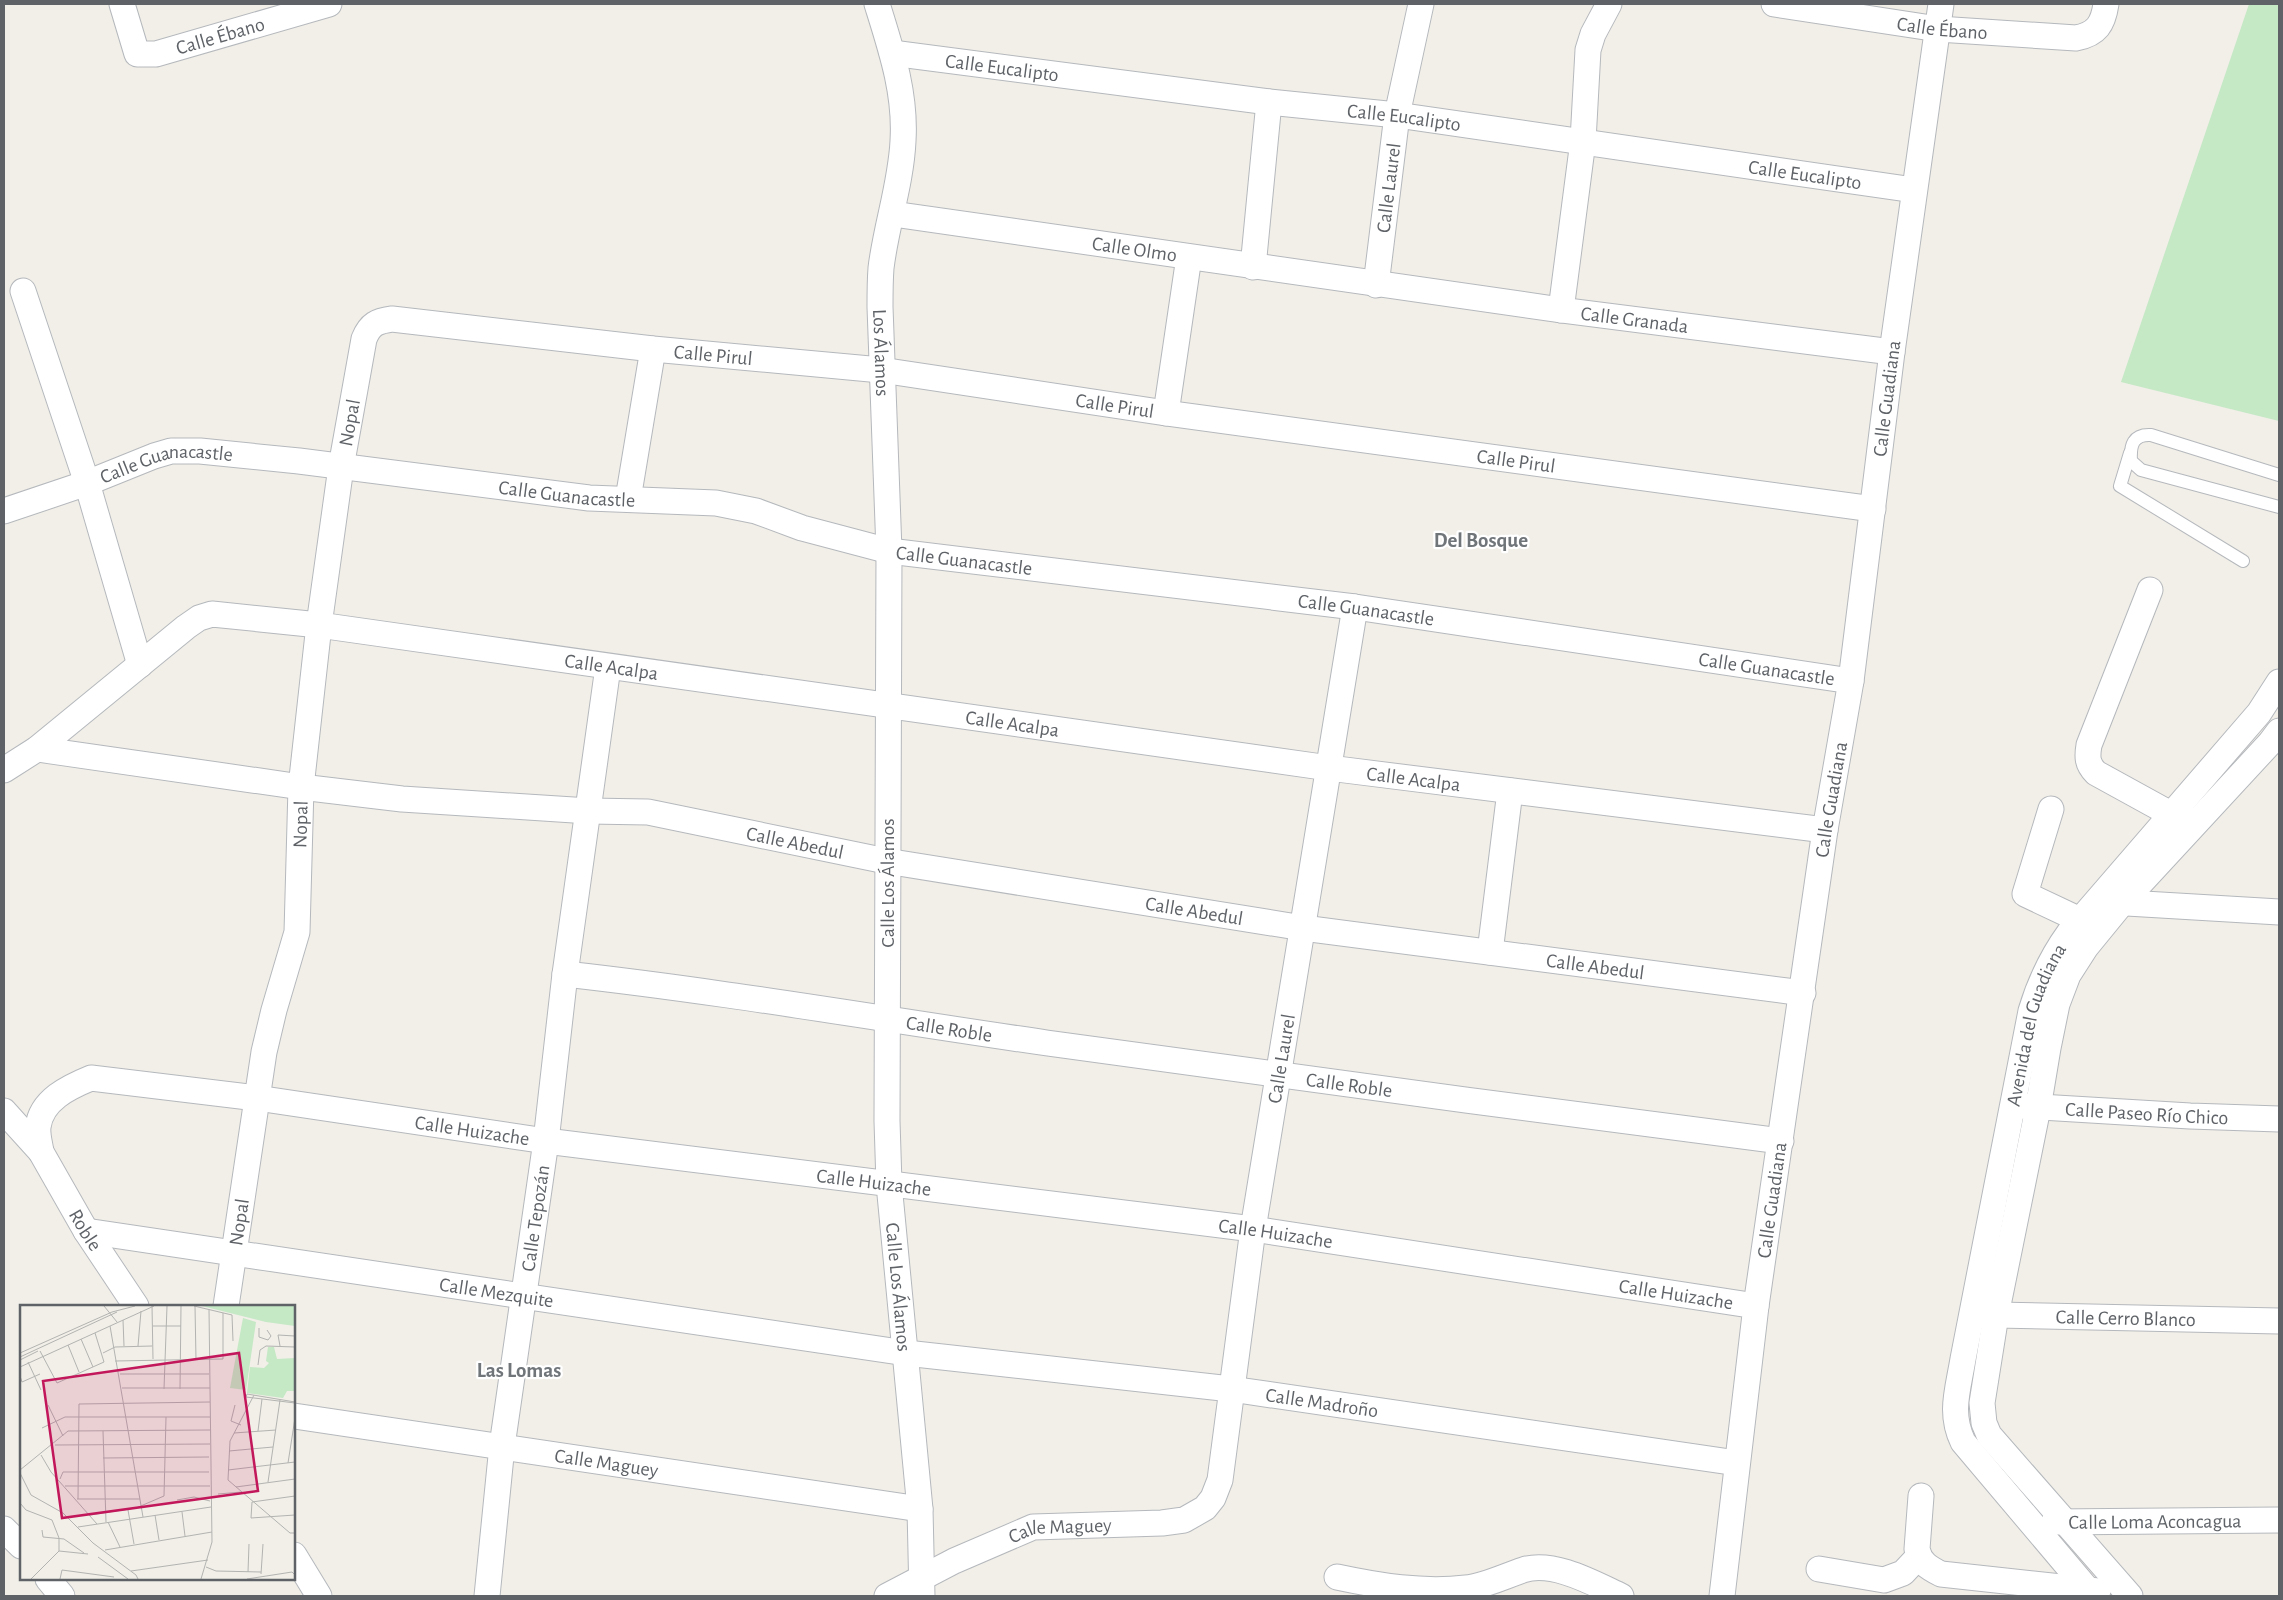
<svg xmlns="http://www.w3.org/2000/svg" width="2283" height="1600" viewBox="0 0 2283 1600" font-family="'Alegreya Sans',sans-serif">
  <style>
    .green { fill: #c5e8c5 }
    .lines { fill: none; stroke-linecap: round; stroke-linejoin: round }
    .service-casing { stroke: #b5b8bc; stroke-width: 14 }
    .minor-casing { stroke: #b5b8bc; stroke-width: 27 }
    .service { stroke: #fff; stroke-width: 12 }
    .minor { stroke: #fff; stroke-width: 25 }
    .labels { text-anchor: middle; stroke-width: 4.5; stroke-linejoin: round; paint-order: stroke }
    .street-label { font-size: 20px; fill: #5f6368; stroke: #fff }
    .neighbourhood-label { font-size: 21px; font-weight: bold; fill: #70757a; stroke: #fff }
    .inset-road { fill: none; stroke: #b3b3b1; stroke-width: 1 }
    .view { fill: #c2185b; fill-opacity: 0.15; stroke: #c2185b; stroke-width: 2.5 }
    .inset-edge { fill: none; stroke: #5f6368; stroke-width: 2.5 }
  </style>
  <rect width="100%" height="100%" fill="#f1efe8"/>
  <path class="green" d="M2249,4H2279V421L2121,382Z"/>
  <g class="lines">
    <g class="service-casing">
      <g id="service">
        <path d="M2130,453L2120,486L2243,561"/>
        <path d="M2279,475L2151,435C2133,434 2130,445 2131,461L2141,470L2279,507"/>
      </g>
    </g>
    <g class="minor-casing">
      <g id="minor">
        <path id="s1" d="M122,4L137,54H156L329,4"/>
        <path id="s2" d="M877,4C891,49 906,93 903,141C901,184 886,226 881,268C880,281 880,294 880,307L889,551L887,1121L889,1184L920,1509L922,1596"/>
        <path id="s3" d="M1774,4L1938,29L2076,38C2097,34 2103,24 2106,4"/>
        <path id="s4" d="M892,53L1269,102L1397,115L1914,190"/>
        <path id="s5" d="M893,214L1561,310L1892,352"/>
        <path d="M1253,267L1269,102"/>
        <path id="s6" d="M1376,285L1397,115L1421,4"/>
        <path d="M23,291L87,483L140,665"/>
        <path d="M1561,310L1583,141L1588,50L1593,34L1609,4"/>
        <path d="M1166,413L1189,257"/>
        <path d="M628,499L653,349"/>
        <path id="s7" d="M4,511L87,483L154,456L171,451H200L299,461L589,498L716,503L756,511L802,528L889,551L1355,607L1851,681"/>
        <path d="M2150,590L2089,745C2087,757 2087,764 2096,773L2187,823"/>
        <path id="s8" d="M37,749L301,787L402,799L589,811L648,812L886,861L1303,928L1803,993"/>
        <path id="s9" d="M4,770L37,749L186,627L199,618L212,614L319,625L1329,768L1825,830"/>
        <path d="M2051,809L2025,894L2080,920"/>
        <path d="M2110,902L2279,912"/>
        <path d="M1490,952L1510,791"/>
        <path id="s10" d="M565,974C727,992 887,1020 1047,1043C1292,1078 1536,1109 1781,1141"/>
        <path id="s11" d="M2023,1106L2190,1116L2279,1119"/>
        <path id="s12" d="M4,1111L41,1152L86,1231L136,1306"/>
        <path id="s13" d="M41,1152C40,1144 37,1135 38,1127C41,1100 69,1087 91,1078L257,1098L546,1141L1253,1229L1756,1306"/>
        <path id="s14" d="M86,1231L906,1353L1231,1389L1737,1463"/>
        <path id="s15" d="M226,1306L264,1052L274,1010L297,932L301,787L319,625L341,467L364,339C370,324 377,321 392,319L653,349L881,370L1166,413L1873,509"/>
        <path id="s16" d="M1980,1312L1996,1315L2279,1321"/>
        <path id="s17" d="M294,1416L920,1509"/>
        <path d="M1921,1496L1917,1549C1920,1563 1929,1568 1941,1574L2098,1591"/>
        <path id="s18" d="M2054,1522L2279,1520"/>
        <path d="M4,1529L21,1546"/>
        <path d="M294,1555L319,1596"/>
        <path d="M1819,1569L1884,1580L1903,1573L1919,1556"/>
        <path d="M1337,1577C1379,1586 1422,1593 1466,1588C1485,1586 1505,1576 1523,1570C1553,1560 1595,1584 1621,1596"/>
        <path d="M48,1579L62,1596"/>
        <path id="s19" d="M487,1596L502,1446L546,1141L565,974L608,667"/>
        <path id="s20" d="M887,1596L954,1561L1033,1527L1162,1523L1184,1520L1205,1508L1213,1498L1220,1480L1253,1229L1355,607"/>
        <path id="s21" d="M1722,1596L1756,1306L1825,830L1851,681L1892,352L1941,4"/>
        <path id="s22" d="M2093,1596L1963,1442C1949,1413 1958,1390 1963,1359L2031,1011C2040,981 2051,958 2069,933L2259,713L2279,682"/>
        <path d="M2130,1596L1989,1435L1984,1423L1982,1403L1996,1315L2038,1108L2048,1048L2057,1004L2068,975L2086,947L2122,903L2270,743L2279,731"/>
      </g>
    </g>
    <use href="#service" class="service"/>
    <use href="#minor" class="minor"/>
  </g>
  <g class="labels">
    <g class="street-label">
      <text dy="7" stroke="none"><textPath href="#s3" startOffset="170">Calle Ébano</textPath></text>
      <text dy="7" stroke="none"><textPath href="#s1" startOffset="138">Calle Ébano</textPath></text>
      <text dy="7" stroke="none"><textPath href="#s4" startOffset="111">Calle Eucalipto</textPath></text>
      <text dy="7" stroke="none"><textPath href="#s4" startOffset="516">Calle Eucalipto</textPath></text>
      <text dy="7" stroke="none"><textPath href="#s4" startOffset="921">Calle Eucalipto</textPath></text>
      <text dy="7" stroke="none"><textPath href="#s6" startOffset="98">Calle Laurel</textPath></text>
      <text dy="7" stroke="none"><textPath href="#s5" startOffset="244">Calle Olmo</textPath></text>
      <text dy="7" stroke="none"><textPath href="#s5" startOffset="749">Calle Granada</textPath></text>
      <text dy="7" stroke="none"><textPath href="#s2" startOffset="354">Los Álamos</textPath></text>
      <text dy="7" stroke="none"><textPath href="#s15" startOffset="1339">Calle Pirul</textPath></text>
      <text dy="7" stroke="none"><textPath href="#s21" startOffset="1209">Calle Guadiana</textPath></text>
      <text dy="7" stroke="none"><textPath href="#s15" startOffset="1744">Calle Pirul</textPath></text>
      <text dy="7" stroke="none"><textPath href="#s15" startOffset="894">Nopal</textPath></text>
      <text dy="7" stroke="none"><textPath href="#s15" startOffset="2149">Calle Pirul</textPath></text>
      <text dy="7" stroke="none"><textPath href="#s7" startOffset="171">Calle Guanacastle</textPath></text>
      <text dy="7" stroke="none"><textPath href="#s7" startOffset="576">Calle Guanacastle</textPath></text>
      <text dy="7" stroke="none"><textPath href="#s7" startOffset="981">Calle Guanacastle</textPath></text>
      <text dy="7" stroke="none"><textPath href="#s7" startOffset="1386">Calle Guanacastle</textPath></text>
      <text dy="7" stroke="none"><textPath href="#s9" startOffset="664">Calle Acalpa</textPath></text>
      <text dy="7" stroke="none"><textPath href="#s7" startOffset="1791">Calle Guanacastle</textPath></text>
      <text dy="7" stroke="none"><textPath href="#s9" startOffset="1069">Calle Acalpa</textPath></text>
      <text dy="7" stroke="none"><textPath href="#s9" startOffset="1474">Calle Acalpa</textPath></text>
      <text dy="7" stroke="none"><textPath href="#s21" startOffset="804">Calle Guadiana</textPath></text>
      <text dy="7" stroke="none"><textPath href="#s15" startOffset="489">Nopal</textPath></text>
      <text dy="7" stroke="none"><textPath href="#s8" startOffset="765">Calle Abedul</textPath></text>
      <text transform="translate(887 883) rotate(-90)" y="7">Calle Los Álamos</text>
      <text dy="7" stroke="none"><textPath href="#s8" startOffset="1170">Calle Abedul</textPath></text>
      <text dy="7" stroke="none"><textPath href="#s8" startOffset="1575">Calle Abedul</textPath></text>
      <text dy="7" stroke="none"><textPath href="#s22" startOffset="629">Avenida del Guadiana</textPath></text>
      <text dy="7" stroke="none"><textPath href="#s10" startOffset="388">Calle Roble</textPath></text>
      <text dy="7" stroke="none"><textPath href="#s20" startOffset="795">Calle Laurel</textPath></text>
      <text dy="7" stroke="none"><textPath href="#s10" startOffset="792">Calle Roble</textPath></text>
      <text dy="7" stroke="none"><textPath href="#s11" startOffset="124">Calle Paseo Río Chico</textPath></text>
      <text dy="7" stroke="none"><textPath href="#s13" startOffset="486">Calle Huizache</textPath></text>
      <text dy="7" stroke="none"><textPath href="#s13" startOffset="891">Calle Huizache</textPath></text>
      <text dy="7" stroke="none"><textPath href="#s21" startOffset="399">Calle Guadiana</textPath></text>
      <text dy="7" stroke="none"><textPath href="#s19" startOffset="381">Calle Tepozán</textPath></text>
      <text dy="7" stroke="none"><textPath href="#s15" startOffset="85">Nopal</textPath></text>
      <text dy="7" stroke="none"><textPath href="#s12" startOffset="145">Roble</textPath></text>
      <text dy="7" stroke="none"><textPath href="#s13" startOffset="1296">Calle Huizache</textPath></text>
      <text dy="7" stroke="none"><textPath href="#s2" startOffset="1289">Calle Los Álamos</textPath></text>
      <text dy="7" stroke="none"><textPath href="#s14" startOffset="415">Calle Mezquite</textPath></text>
      <text dy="7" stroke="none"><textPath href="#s13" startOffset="1701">Calle Huizache</textPath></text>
      <text dy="7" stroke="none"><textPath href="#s16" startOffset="146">Calle Cerro Blanco</textPath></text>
      <text dy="7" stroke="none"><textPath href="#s14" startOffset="1248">Calle Madroño</textPath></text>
      <text dy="7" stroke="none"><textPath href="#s17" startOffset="316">Calle Maguey</textPath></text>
      <text dy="7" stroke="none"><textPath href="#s18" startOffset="101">Calle Loma Aconcagua</textPath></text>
      <text dy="7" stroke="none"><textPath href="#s20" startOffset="188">Calle Maguey</textPath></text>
    </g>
    <g class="neighbourhood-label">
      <text x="1481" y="547">Del Bosque</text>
      <text x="519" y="1377">Las Lomas</text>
    </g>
  </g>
  <g transform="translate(20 1305)">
    <rect width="275" height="275" fill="#f1efe8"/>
    <path d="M182,1H275V21L246,17ZM223,13L236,17L226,85L210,83ZM248,42H254L257,54L275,53V86H267L263,93L227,88L230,62L244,63L249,58L246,56Z" fill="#c5e8c5"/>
    <path class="inset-road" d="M84,1L97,17M132,1L133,54M174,1L212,10L213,36M175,1L176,55M103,15L104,41M90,21L123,212M133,21H161M239,23V32L248,35L251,31L247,25M61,34L73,62M48,40L59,67M118,41L121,6M246,41L275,42M260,41L258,30L275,31M20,46L37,78L84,57L75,28M0,48L92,7L115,1M83,48L95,42L132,41M0,52L97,7M0,55L18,46M95,56L203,54V8M8,57L21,85M238,60L240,45L246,41M0,62L134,1M100,69H189M0,71L2,77L20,69M102,83H190M144,84L147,1M160,84L161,1M234,90L210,136L208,175L270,228H275M275,97L227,89L226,92L275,98M28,100L43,131M215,100L211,116L221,120M22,123L45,112H190M83,126L86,217M238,126L242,94M214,128L256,125M35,140L190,139M209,146L253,142M21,150L31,167L77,219M83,153L189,152M268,158L275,113M0,165L48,126L190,125M208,165L275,157M0,168L11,190L43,208L73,238L116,270L118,274M40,174L43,167H189M248,177L260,95M45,181H190M216,182L275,174M198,189L222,187M275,191L232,197L231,213L275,210M57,194H120M58,194L59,99L190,97M157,195L174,192L190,196M0,198L6,205L32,215L39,233V246M108,205L114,239M162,207L165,231M70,210L116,203L144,191L146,112M135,210L139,235M88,217L100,242M58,222L191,202M22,225L23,232L44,234L64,248M85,245L192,227M39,246L68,249M78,252L108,274M186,262L196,266L241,267M111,266L188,255M228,267L229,239M241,269L243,239M11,274L39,246M40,274L42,265L94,272M181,274L192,237L189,4M227,274L272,267L275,270"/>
    <path class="view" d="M219,48L238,186L42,213L23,76Z"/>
    <rect width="275" height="275" class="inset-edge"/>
  </g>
  <rect width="2283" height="1600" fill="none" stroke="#5f6368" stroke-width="10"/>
</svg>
